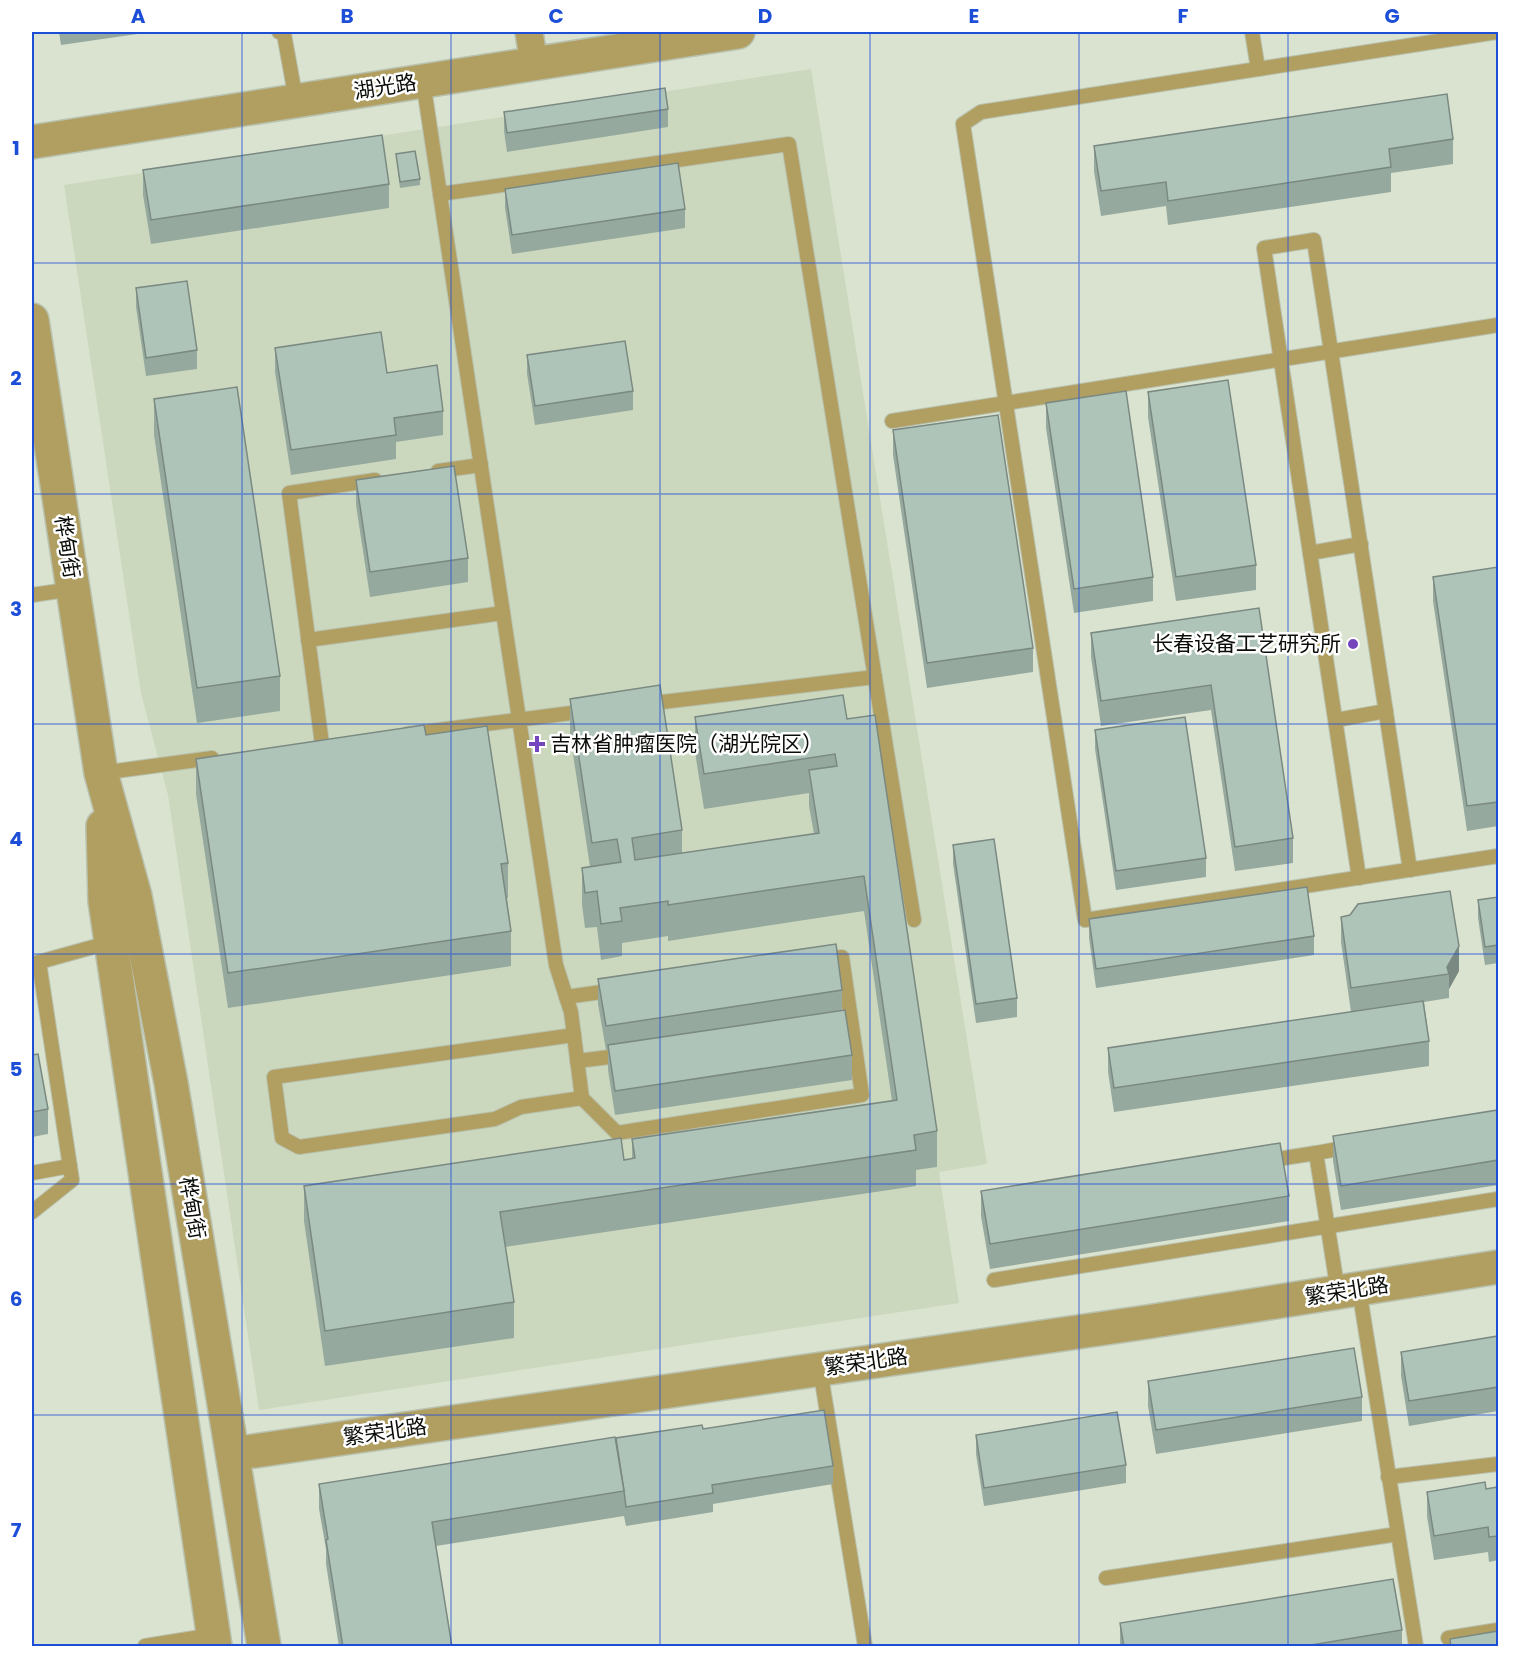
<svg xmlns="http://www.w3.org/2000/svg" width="1530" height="1678" viewBox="0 0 1530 1678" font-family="Poppins,'Noto Sans SC',sans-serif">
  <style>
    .built { fill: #cbd8bd }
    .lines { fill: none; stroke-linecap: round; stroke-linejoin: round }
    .service-casing { stroke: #b9c1af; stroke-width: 16 }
    .minor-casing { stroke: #b9c1af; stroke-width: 30 }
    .tertiary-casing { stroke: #b9c1af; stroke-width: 36 }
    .service { stroke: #b19f61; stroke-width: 14 }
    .minor { stroke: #b19f61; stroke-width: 27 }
    .tertiary { stroke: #b19f61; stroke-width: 33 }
    .wall { fill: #96a99f }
    .shaded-wall { fill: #7a8982 }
    .building { fill: #afc4b9; stroke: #7a8982; stroke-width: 1.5 }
    .grid { fill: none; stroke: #1d4ed8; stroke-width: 1.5; stroke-opacity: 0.55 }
    .poi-dot { fill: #7445bd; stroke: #fff; stroke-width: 2 }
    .labels { text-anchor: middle; stroke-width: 5; stroke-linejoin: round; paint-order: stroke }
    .street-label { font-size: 21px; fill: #0a0d07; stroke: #fff }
    .poi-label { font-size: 21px; fill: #0a0d07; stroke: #fff; text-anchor: end }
    .neatline { fill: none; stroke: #1d4ed8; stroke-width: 2 }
    .grid-label { font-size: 20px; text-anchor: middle; font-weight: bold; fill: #1d4ed8 }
  </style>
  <rect width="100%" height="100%" fill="#dae3cf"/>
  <path class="built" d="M811,69L987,1164L939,1172L959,1303L259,1410L168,795L141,693L64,185Z"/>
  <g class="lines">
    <g class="service-casing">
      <g id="service">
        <path d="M279,32L284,34L296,100"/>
        <path d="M1252,32L1258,69L981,112L963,124L1085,920L1498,856"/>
        <path d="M1258,69L1497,32"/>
        <path d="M423,81L556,965L571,1012L582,1098L617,1133L862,1095L842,957L822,960"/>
        <path d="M440,194L789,144L914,920"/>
        <path d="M892,421L1498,325"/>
        <path d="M438,471L481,465"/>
        <path d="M1310,553L1361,544"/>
        <path d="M32,595L73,589"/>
        <path d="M308,640L503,613"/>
        <path d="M645,704L875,677"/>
        <path d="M1336,720L1386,711"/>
        <path d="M407,734L587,711"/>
        <path d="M322,744L289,493L375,480"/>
        <path d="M101,773L212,758"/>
        <path d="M1359,878L1264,248L1314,240L1410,870"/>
        <path d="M32,964L111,942"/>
        <path d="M566,997L616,990"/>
        <path d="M574,1035L274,1077L282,1138L299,1147L495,1119L521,1107L582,1098"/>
        <path d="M577,1061L626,1055"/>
        <path d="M1265,1161L1316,1153"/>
        <path d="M32,1173L70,1166"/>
        <path d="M32,1212L72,1180L39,962"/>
        <path d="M994,1280L1498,1199"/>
        <path d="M1359,1289L1416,1646"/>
        <path d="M1338,1292L1316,1153L1349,1147"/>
        <path d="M820,1369L865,1646"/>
        <path d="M1388,1477L1498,1464"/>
        <path d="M1106,1578L1398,1534"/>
        <path d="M1448,1638L1498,1630"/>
        <path d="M145,1646L213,1635"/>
      </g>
    </g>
    <g class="minor-casing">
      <path id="minor" d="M529,32L534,64"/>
    </g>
    <g class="tertiary-casing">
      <g id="tertiary">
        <path d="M32,142L738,32"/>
        <path d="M32,320L101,773L135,896L171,1083L264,1646"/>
        <path d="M103,826L105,901L215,1646"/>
        <path d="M233,1454L1147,1322L1498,1267"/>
      </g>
    </g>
    <use href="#service" class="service"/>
    <use href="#minor" class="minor"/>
    <use href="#tertiary" class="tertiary"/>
  </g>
  <g class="wall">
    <path d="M59,32H151L61,45Z"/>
    <path d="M668,109V127L507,152L504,131V112Z"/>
    <path d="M1453,139V164L1391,173V192L1168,225L1166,206L1101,216L1094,171V146Z"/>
    <path d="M396,154L420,179V185L400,188Z"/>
    <path d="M143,170L389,184V208L151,244L143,195Z"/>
    <path d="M505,189L685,209V228L512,254L505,208Z"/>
    <path d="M136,288L197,350V369L146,376L136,307Z"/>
    <path d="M275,348L387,373L443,411V435L396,442V459L291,475L275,372Z"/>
    <path d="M527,355L633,391V410L535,425L527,374Z"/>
    <path d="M1148,392L1256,565V590L1176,601L1148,417Z"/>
    <path d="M154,399L280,676V711L197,723L154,435Z"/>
    <path d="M1046,403L1153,577V601L1074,613L1046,428Z"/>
    <path d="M893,430L1033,648V672L927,688L893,455Z"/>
    <path d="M356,480L468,558V582L370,597L356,505Z"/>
    <path d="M1498,567V826L1467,831L1433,601V577Z"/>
    <path d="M1259,608L1293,838V863L1235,871L1211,710L1101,726L1091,657V633Z"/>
    <path d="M570,699L682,830V853L814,834L809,806V793L704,809L695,752V717L847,719L937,1131V1167L916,1170V1186L505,1247L514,1302V1338L325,1366L304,1221V1186L624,1160L632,1159V1139L892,1101L864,911L668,941V936L622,943V956L601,960L597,927L585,928L582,904V868L590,867L570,734Z"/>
    <path d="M1095,730L1206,858V877L1116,890L1095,749Z"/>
    <path d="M426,735L508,863V898H507L511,931V966L228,1008L196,794V759Z"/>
    <path d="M953,845L1017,998V1017L976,1023L953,864Z"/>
    <path d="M1498,897V963L1485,965L1478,918V900Z"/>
    <path d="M1341,917L1459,971L1449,989V998L1424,1002L1429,1041V1066L1114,1112L1108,1072V1048L1351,1012L1341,942Z"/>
    <path d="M1089,919L1314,936V955L1096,988L1089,938Z"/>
    <path d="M598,979L842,990V1010L852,1055V1080L615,1115L608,1070V1050H606L598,1004Z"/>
    <path d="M32,1055L48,1109V1134L32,1137Z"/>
    <path d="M1498,1110V1185L1341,1210L1333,1161V1136Z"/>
    <path d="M981,1191L1289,1196V1221L990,1269L981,1216Z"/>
    <path d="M1498,1336V1411L1409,1426L1401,1376V1352Z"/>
    <path d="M1148,1381L1362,1397V1421L1156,1454L1148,1406Z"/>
    <path d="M703,1429L833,1466V1484L713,1504V1512L626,1526L624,1516L436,1546L452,1647H339L326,1564V1549L319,1509V1484L616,1438Z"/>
    <path d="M976,1435L1126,1465V1483L984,1506L976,1454Z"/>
    <path d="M1498,1487V1560L1489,1562L1488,1552L1434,1560L1427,1516V1492L1486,1489Z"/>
    <path d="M1120,1623L1402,1630V1647H1120Z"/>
  </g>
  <path class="shaded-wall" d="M1459,946V971L1449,989V974L1447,967Z"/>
  <g class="building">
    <path d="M665,88L668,109L507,133L504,112Z"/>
    <path d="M1447,94L1453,139L1389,149L1391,167L1168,201L1166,182L1101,191L1094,146Z"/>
    <path d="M382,135L389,184L151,220L143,170Z"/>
    <path d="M415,151L420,179L400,182L396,154Z"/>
    <path d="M678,163L685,209L512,235L505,189Z"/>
    <path d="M187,281L197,350L146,358L136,288Z"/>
    <path d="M381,332L387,373L437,365L443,411L394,418L396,435L291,450L275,348Z"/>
    <path d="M625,341L633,391L535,406L527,355Z"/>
    <path d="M1228,380L1256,565L1176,577L1148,392Z"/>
    <path d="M237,387L280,676L197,688L154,399Z"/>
    <path d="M1126,391L1153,577L1074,589L1046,403Z"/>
    <path d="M998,415L1033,648L927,663L893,430Z"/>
    <path d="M454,466L468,558L370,572L356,480Z"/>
    <path d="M1498,567V802L1467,806L1433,577Z"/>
    <path d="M1259,608L1293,838L1235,847L1211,685L1101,701L1091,633Z"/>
    <path d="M660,685L682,830L632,838L635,860L819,833L809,770L837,766L835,754L704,774L695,717L843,695L847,719L875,715L937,1131L914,1135L916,1150L500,1212L514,1302L325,1331L304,1186L621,1138L624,1160L635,1158L632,1139L897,1100L864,876L668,905V901L620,908L622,921L601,924L597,891L585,893L582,868L621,862L617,839L592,843L570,699Z"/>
    <path d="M1185,717L1206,858L1116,871L1095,730Z"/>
    <path d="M424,725L426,735L487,726L508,863L501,864L511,931L228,973L196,759Z"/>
    <path d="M994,839L1017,998L976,1004L953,845Z"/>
    <path d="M1307,887L1314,936L1096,969L1089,919Z"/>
    <path d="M1450,891L1459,946L1447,967L1449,974L1351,988L1341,917L1350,915L1358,904Z"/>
    <path d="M1498,897V945L1485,947L1478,900Z"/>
    <path d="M836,944L842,990L606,1026L598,979Z"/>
    <path d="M1423,1001L1429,1041L1114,1088L1108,1048Z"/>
    <path d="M845,1010L852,1055L615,1091L608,1045Z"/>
    <path d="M38,1054L48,1109L32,1112V1055Z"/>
    <path d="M1498,1110V1160L1341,1186L1333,1136Z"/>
    <path d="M1280,1143L1289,1196L990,1244L981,1191Z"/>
    <path d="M1498,1336V1387L1409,1401L1401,1352Z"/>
    <path d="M1354,1348L1362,1397L1156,1430L1148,1381Z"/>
    <path d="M824,1410L833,1466L712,1485L713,1493L626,1507L624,1491L616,1438L702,1425L703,1429Z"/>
    <path d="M1117,1412L1126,1465L984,1488L976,1435Z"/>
    <path d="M615,1437L624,1491L432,1522L452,1647H343L326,1540L328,1539L319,1484Z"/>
    <path d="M1485,1482L1486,1489L1498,1487V1536L1489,1537L1488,1527L1434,1536L1427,1492Z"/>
    <path d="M1393,1579L1402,1630L1299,1647H1124L1120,1623Z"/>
    <path d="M1498,1631V1647H1451L1450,1639Z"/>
  </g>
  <path class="grid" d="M242,32V1646M451,32V1646M660,32V1646M870,32V1646M1079,32V1646M1288,32V1646M32,263H1498M32,494H1498M32,724H1498M32,954H1498M32,1184H1498M32,1415H1498"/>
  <g class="poi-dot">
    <circle cx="1353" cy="644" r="6"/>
    <path d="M534 735h6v6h6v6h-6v6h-6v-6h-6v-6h6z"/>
  </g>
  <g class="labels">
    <g class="street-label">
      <text transform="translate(385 87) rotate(-9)" y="7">湖光路</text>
      <text transform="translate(67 547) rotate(81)" y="7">桦甸街</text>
      <text transform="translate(192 1208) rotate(80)" y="7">桦甸街</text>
      <text transform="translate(1347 1291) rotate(-9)" y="7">繁荣北路</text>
      <text transform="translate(866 1362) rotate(-8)" y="7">繁荣北路</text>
      <text transform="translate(385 1432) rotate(-8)" y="7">繁荣北路</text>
    </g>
    <g class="poi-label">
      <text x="1341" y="651">长春设备工艺研究所</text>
      <text x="550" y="751" text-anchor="start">吉林省肿瘤医院（湖光院区）</text>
    </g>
  </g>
  <rect width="1530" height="1678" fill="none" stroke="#ffffff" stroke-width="66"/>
  <rect x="33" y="33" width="1464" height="1612" class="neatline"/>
  <g class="grid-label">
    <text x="138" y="23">A</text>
    <text x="347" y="23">B</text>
    <text x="556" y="23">C</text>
    <text x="765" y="23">D</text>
    <text x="974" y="23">E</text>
    <text x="1183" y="23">F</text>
    <text x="1392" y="23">G</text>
    <text x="16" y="155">1</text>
    <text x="16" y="385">2</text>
    <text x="16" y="616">3</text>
    <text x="16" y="846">4</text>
    <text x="16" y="1076">5</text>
    <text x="16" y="1306">6</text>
    <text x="16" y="1537">7</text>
  </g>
</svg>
